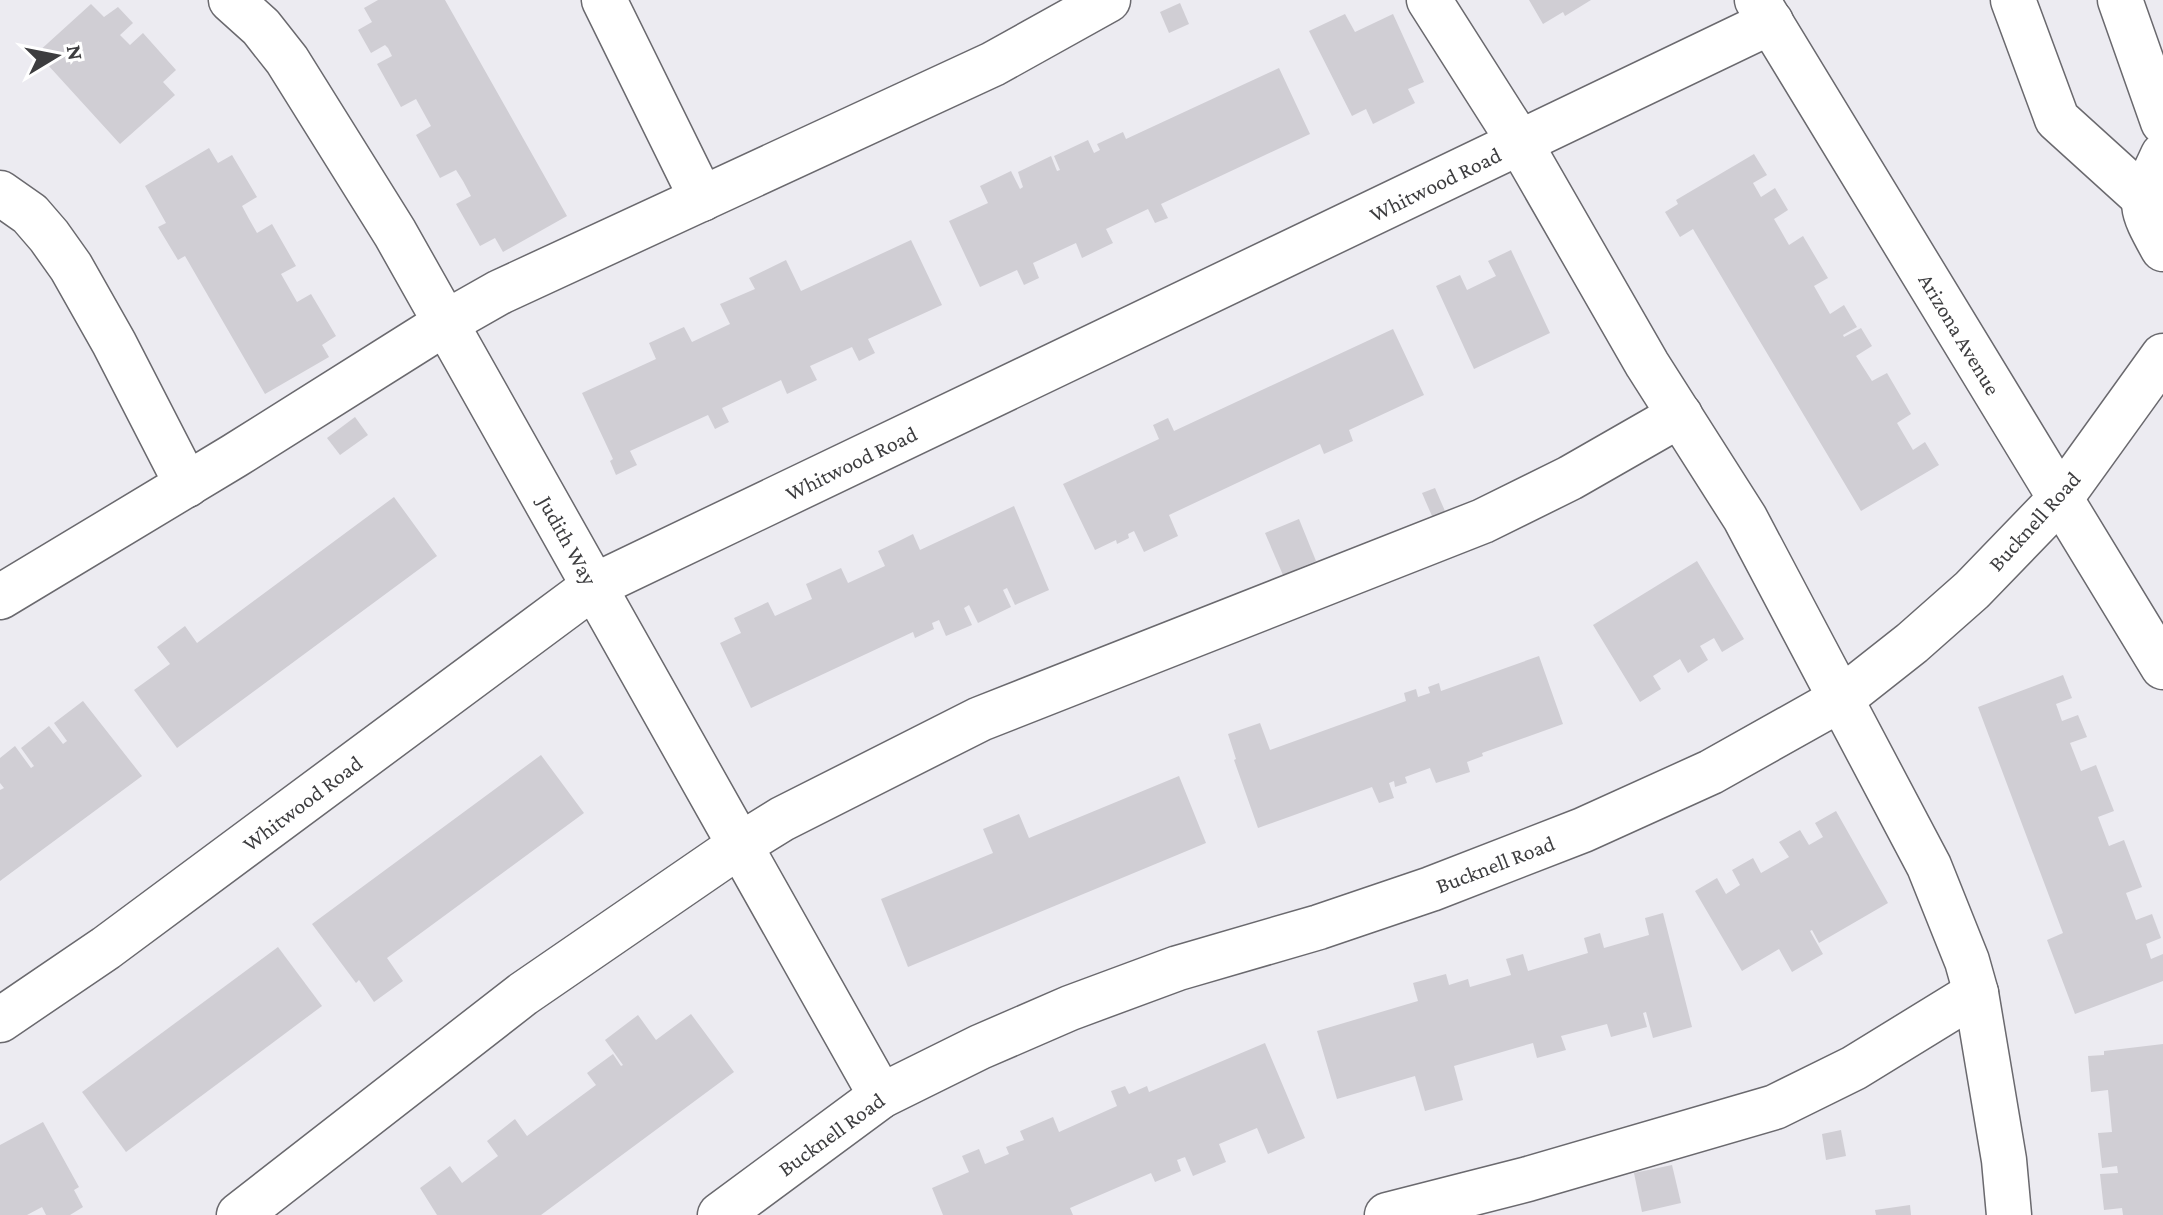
<svg xmlns="http://www.w3.org/2000/svg" width="2163" height="1215" viewBox="0 0 2163 1215" font-family="'Crimson Pro',serif">
  <style>
    .building { fill: #d0ced4 }
    .lines { fill: none; stroke-linecap: round; stroke-linejoin: round }
    .minor-casing { stroke: #6a696e; stroke-width: 47 }
    .minor { stroke: #fff; stroke-width: 44 }
    .labels { text-anchor: middle; stroke-width: 6; stroke-linejoin: round; paint-order: stroke }
    .street-label { font-size: 22px; fill: #3d3d3f; stroke: #fff }
  </style>
  <rect width="100%" height="100%" fill="#ecebf1"/>
  <g class="building">
    <path d="M378,0H445L567,216L503,252L495,238L480,246L456,204L471,196L463,181L456,170L440,178L416,135L431,126L416,99L401,107L377,64L392,56L388,48L385,45L371,53L358,30L372,22L364,8Z"/>
    <path d="M1529,0H1591L1565,16L1563,12L1543,24Z"/>
    <path d="M1180,3L1189,24L1169,33L1160,12Z"/>
    <path d="M91,4L104,17L118,7L133,23L120,35L130,45L143,33L176,70L163,82L175,95L120,144L37,53Z"/>
    <path d="M1345,14L1355,32L1393,14L1424,82L1408,89L1415,103L1373,124L1366,109L1352,116L1309,31Z"/>
    <path d="M1279,68L1310,134L1161,204L1168,218L1155,223L1148,209L1106,229L1113,243L1082,258L1076,243L1033,263L1039,278L1024,285L1017,270L980,287L949,221L988,203L980,186L1011,171L1020,189L1023,187L1018,172L1051,156L1057,171L1060,170L1054,156L1088,140L1094,153L1100,150L1097,144L1123,132L1126,139Z"/>
    <path d="M209,148L218,163L232,155L257,197L242,206L249,219L257,233L272,224L296,266L281,274L297,302L311,294L336,336L322,345L329,357L265,394L185,256L178,260L158,227L166,223L145,186Z"/>
    <path d="M1754,154L1767,175L1753,183L1761,197L1775,188L1788,210L1774,219L1781,231L1789,245L1803,236L1828,278L1814,286L1830,314L1844,305L1857,327L1843,335L1844,337L1861,328L1872,346L1856,356L1872,381L1887,373L1911,414L1897,423L1913,450L1925,442L1939,465L1861,511L1693,229L1680,237L1665,212L1678,204L1676,200Z"/>
    <path d="M911,240L942,305L868,339L875,353L859,361L852,347L810,366L817,380L787,394L781,380L722,408L729,422L715,429L708,415L630,451L637,465L616,475L610,461L613,459L582,393L656,359L649,343L684,327L692,342L730,324L720,304L755,289L749,278L786,260L801,291Z"/>
    <path d="M1511,250L1550,333L1474,369L1436,286L1460,275L1467,290L1496,276L1488,261Z"/>
    <path d="M1393,329L1424,395L1349,430L1353,441L1324,454L1320,444L1169,515L1178,536L1144,552L1134,531L1128,534L1129,538L1117,544L1116,540L1095,550L1063,484L1159,439L1153,425L1168,418L1174,431Z"/>
    <path d="M355,417L368,435L340,455L327,438Z"/>
    <path d="M1435,488L1448,518L1435,523L1422,493Z"/>
    <path d="M394,497L437,556L177,748L134,690L170,664L157,647L185,626L197,643L201,640Z"/>
    <path d="M1014,506L1049,590L1015,605L1007,588L1003,590L1011,607L978,623L969,605L964,608L972,625L946,636L939,620L932,623L934,629L915,638L913,632L751,708L720,643L741,633L734,618L768,602L775,616L812,599L806,584L841,568L848,583L885,566L878,551L897,542L913,534L920,550Z"/>
    <path d="M1299,519L1316,561L1283,575L1265,533Z"/>
    <path d="M1697,561L1744,639L1722,652L1714,638L1700,646L1708,660L1688,673L1680,659L1653,676L1661,689L1640,702L1593,625Z"/>
    <path d="M1539,656L1563,724L1482,753L1483,756L1467,762L1470,772L1436,783L1430,768L1405,777L1407,783L1395,787L1394,781L1389,783L1394,798L1379,803L1372,787L1258,828L1234,760L1236,759L1228,734L1260,723L1270,750L1406,701L1404,693L1416,689L1418,697L1430,693L1428,687L1439,683L1441,691Z"/>
    <path d="M2063,675L2072,698L2056,704L2062,721L2078,715L2087,737L2070,743L2081,771L2096,765L2114,811L2098,817L2109,846L2124,840L2142,887L2126,893L2136,920L2152,914L2161,938L2146,944L2151,959L2163,954V981L2075,1014L2047,940L2063,933L1978,707Z"/>
    <path d="M83,701L142,776L0,881V790L4,788L0,783V758L15,746L31,768L34,766L21,748L49,726L63,744L67,741L54,723Z"/>
    <path d="M541,755L584,813L387,958L403,981L374,1002L359,980L356,983L312,924Z"/>
    <path d="M1179,776L1206,843L908,967L881,899L993,853L983,829L1019,814L1029,838Z"/>
    <path d="M1836,811L1888,903L1819,943L1812,930L1810,931L1823,954L1792,972L1779,949L1742,971L1695,891L1717,878L1726,894L1740,885L1732,870L1753,858L1761,873L1789,857L1779,842L1800,830L1809,845L1823,837L1815,823Z"/>
    <path d="M1663,913L1692,1027L1653,1038L1646,1012L1643,1013L1647,1027L1611,1037L1607,1024L1561,1036L1566,1050L1537,1058L1533,1043L1454,1066L1463,1100L1425,1111L1415,1076L1337,1099L1317,1031L1418,1001L1413,983L1446,974L1449,985L1468,979L1470,987L1511,975L1506,959L1523,954L1528,971L1588,953L1584,938L1600,933L1604,948L1649,935L1645,918Z"/>
    <path d="M278,947L322,1006L126,1152L82,1092Z"/>
    <path d="M691,1014L734,1072L541,1215H437L420,1188L450,1166L462,1183L498,1156L487,1141L515,1119L527,1136L596,1085L587,1073L613,1054L621,1066L623,1065L605,1040L638,1015L656,1040Z"/>
    <path d="M1265,1043L1305,1138L1268,1154L1257,1128L1219,1144L1226,1162L1193,1176L1185,1157L1177,1160L1181,1171L1155,1182L1151,1173L1070,1208L1073,1215H943L932,1188L969,1172L962,1156L979,1149L985,1164L1009,1154L1006,1147L1024,1140L1020,1131L1053,1117L1059,1132L1117,1106L1111,1091L1125,1086L1129,1094L1147,1086L1149,1092Z"/>
    <path d="M2163,1044V1215H2123L2122,1208L2104,1210L2100,1174L2118,1173L2117,1166L2102,1168L2098,1133L2112,1132L2108,1090L2091,1092L2088,1056L2104,1055V1051Z"/>
    <path d="M43,1122L79,1187L74,1190L83,1207L70,1215H46L42,1207L27,1215H0V1145Z"/>
    <path d="M1841,1130L1846,1156L1826,1160L1822,1134Z"/>
    <path d="M1672,1165L1681,1203L1642,1212L1634,1173Z"/>
    <path d="M1910,1205L1911,1215H1876L1875,1210Z"/>
  </g>
  <g class="lines">
    <g class="minor-casing">
      <g id="minor">
        <path d="M231,0L261,27L287,60L395,233L881,1096"/>
        <path d="M604,0L702,199"/>
        <path d="M1429,0L1520,143L1647,364L1745,518L1929,866L1967,961L1976,993L2004,1160L2009,1215"/>
        <path d="M1757,0L2163,667"/>
        <path d="M2013,0L2057,119L2143,197"/>
        <path d="M2120,0L2163,122"/>
        <path d="M2163,155C2140,205 2136,200 2163,249"/>
        <path d="M0,193L30,214L49,236L71,267L114,343L187,485"/>
        <path d="M0,597L234,456L447,322L500,292L993,64L1108,0"/>
        <path d="M0,1020L106,948L594,586L1771,22"/>
        <path d="M239,1215L523,994L740,845L782,819L980,719L1483,521L1570,478L1680,415"/>
        <path d="M720,1215L881,1096L980,1047L1070,1008L1178,968L1319,927L1431,889L1583,830L1711,772L1841,699L1912,643L1972,590L2060,499L2163,356"/>
        <path d="M1387,1215L1528,1179L1775,1107L1854,1068L1976,993"/>
      </g>
    </g>
    <use href="#minor" class="minor"/>
  </g>
  <g class="labels">
    <g class="street-label">
      <text transform="translate(1435 184) rotate(-26)" y="8">Whitwood Road</text>
      <text transform="translate(1960 334) rotate(59)" y="8">Arizona Avenue</text>
      <text transform="translate(851 463) rotate(-26)" y="8">Whitwood Road</text>
      <text transform="translate(2034 521) rotate(-48)" y="8">Bucknell Road</text>
      <text transform="translate(568 540) rotate(61)" y="8">Judith Way</text>
      <text transform="translate(302 803) rotate(-37)" y="8">Whitwood Road</text>
      <text transform="translate(1495 864) rotate(-21)" y="8">Bucknell Road</text>
      <text transform="translate(831 1134) rotate(-36)" y="8">Bucknell Road</text>
    </g>
  </g>
  <g transform="translate(56 56) rotate(80)" stroke="#ffffff" stroke-width="6" paint-order="stroke">
  <path d="M0-6L14 30L0 20L-14 30Z" fill="#3d3d3f"/>
  <text y="-12" font-size="22" font-weight="bold" text-anchor="middle" fill="#3d3d3f">N</text>
  </g>
</svg>
